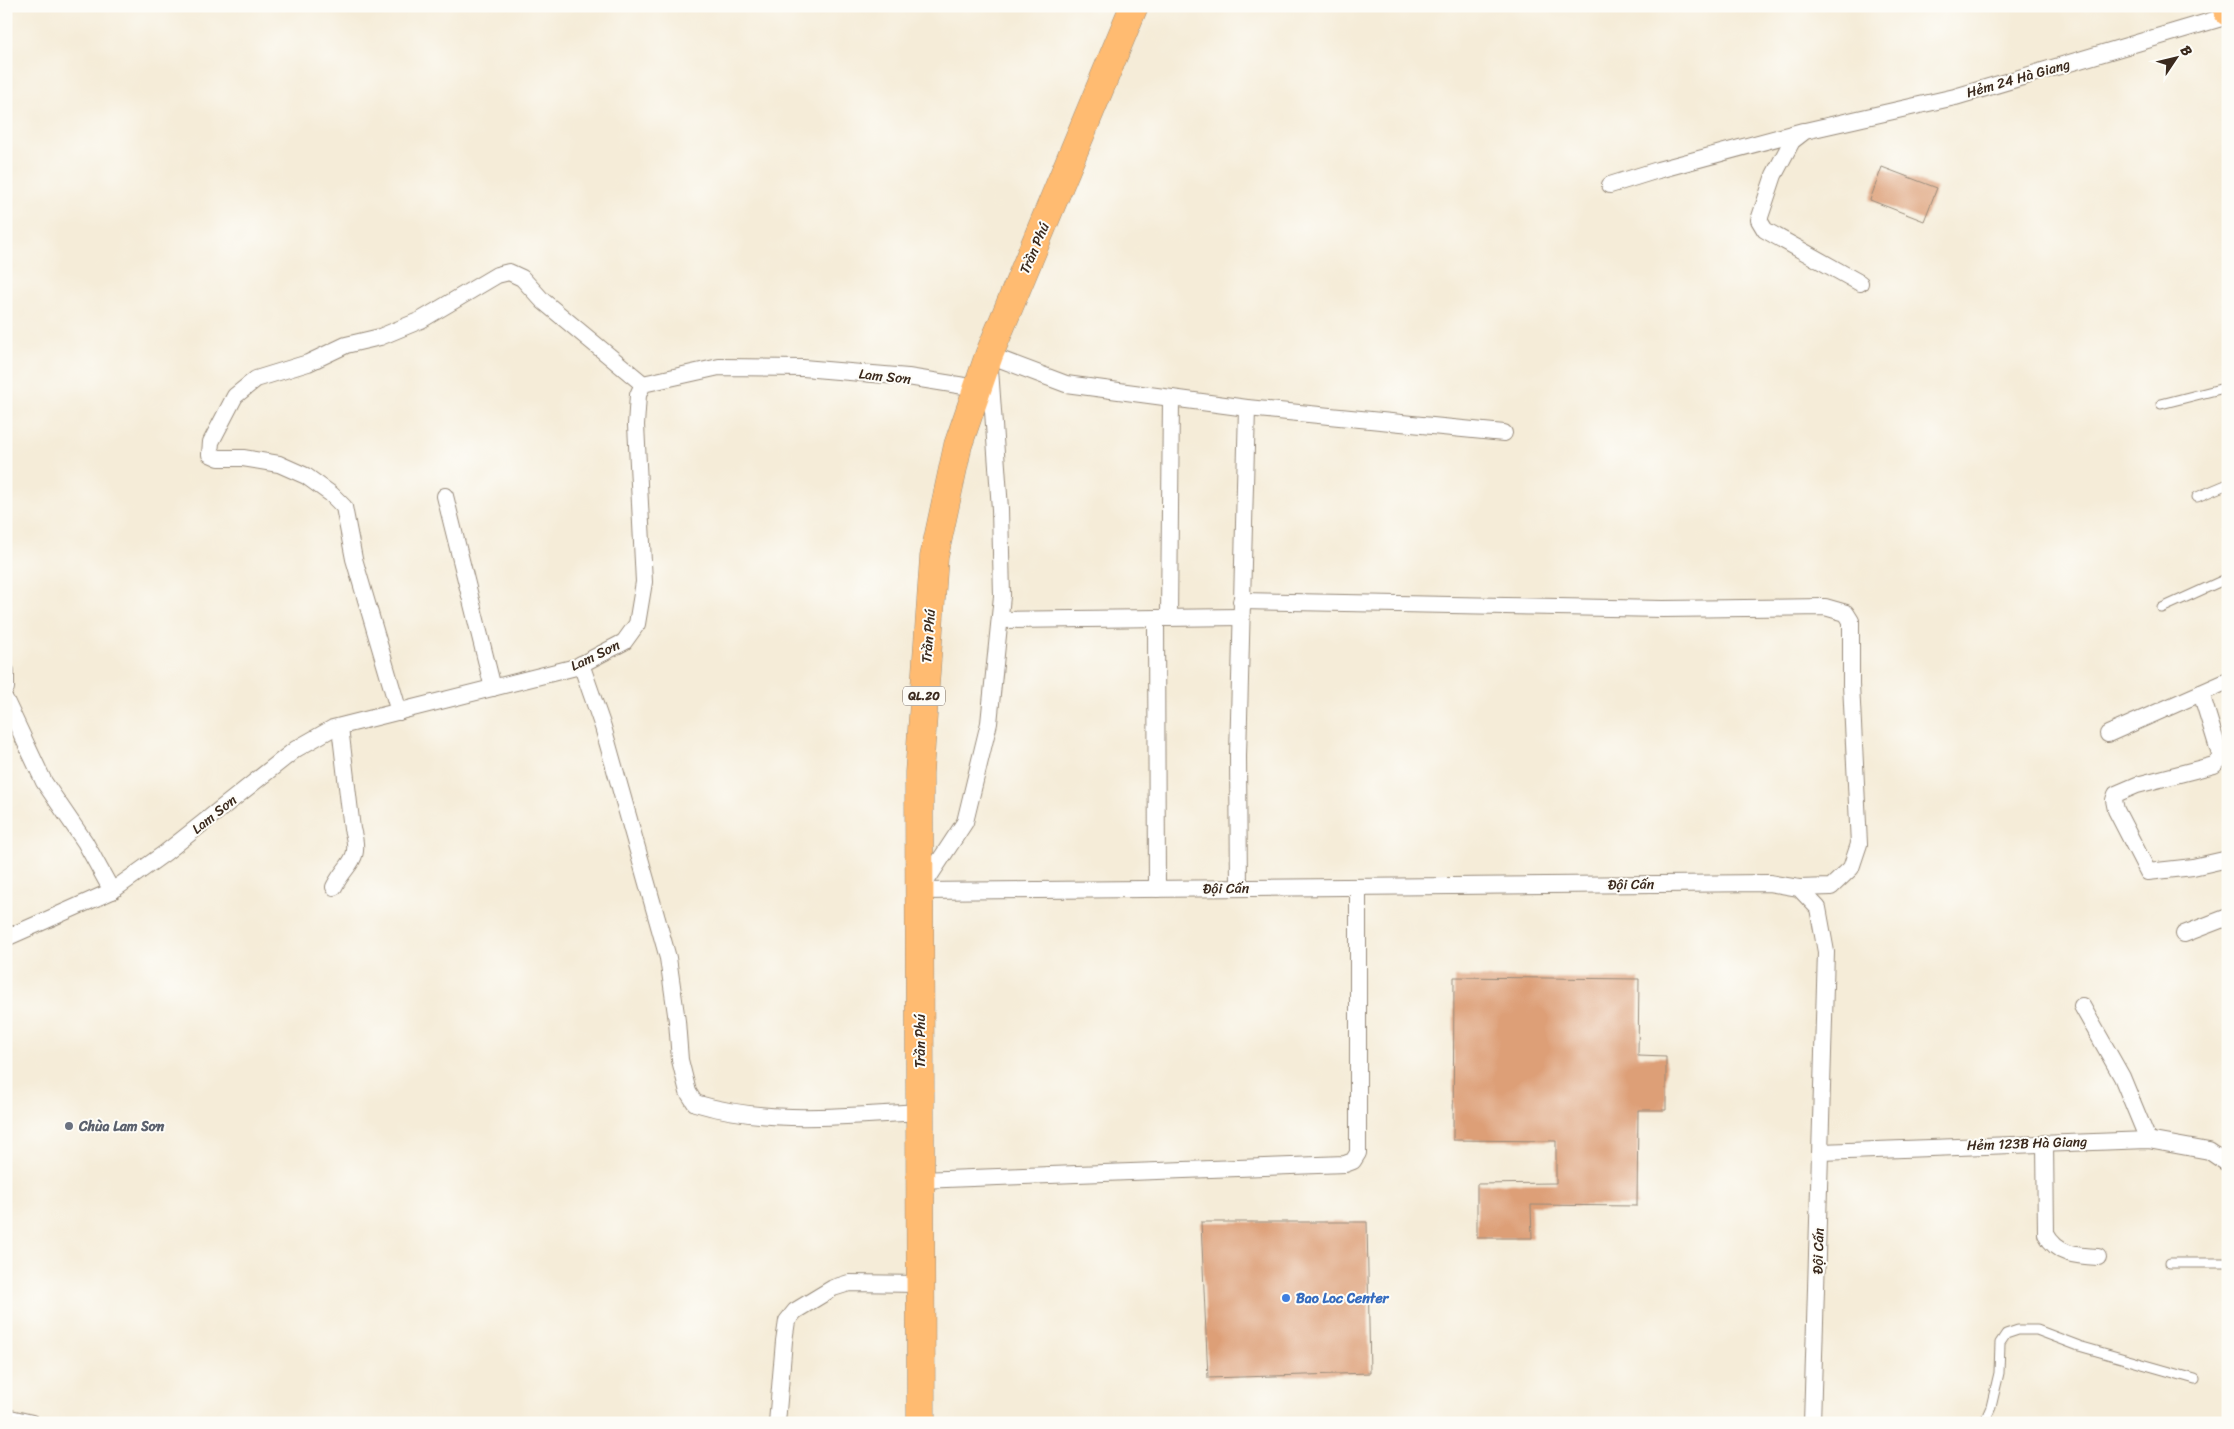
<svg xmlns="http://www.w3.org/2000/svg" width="2234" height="1429" viewBox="0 0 2234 1429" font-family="Sriracha,sans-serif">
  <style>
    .building { fill: #dd9f77 }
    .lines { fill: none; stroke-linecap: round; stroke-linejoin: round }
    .service-casing { stroke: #988b7b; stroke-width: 11 }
    .minor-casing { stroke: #988b7b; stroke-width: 18 }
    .trunk-casing { stroke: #988b7b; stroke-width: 29 }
    .service { stroke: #fff; stroke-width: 9 }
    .minor { stroke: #fff; stroke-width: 16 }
    .trunk { stroke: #ffbb71; stroke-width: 28 }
    .worship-dot { fill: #6b7280; stroke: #fdfcf7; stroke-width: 2 }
    .shop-dot { fill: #3f7fe0; stroke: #fdfcf7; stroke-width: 2 }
    .labels { text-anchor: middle; stroke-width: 4; stroke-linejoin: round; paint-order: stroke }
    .shield { fill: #fdfcf7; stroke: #75695f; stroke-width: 1 }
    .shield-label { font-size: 12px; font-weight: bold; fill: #3b2a1e }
    .street-label { font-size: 14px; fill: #3b2a1e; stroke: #fdfcf7 }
    .worship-label { font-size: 14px; font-weight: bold; fill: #5b616d; stroke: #fdfcf7; text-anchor: start }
    .shop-label { font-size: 14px; font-weight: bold; fill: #366cbe; stroke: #fdfcf7; text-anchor: start }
  </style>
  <rect width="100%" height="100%" fill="#fdfcf7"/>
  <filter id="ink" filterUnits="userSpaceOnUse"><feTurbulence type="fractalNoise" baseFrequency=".02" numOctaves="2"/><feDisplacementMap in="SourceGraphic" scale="10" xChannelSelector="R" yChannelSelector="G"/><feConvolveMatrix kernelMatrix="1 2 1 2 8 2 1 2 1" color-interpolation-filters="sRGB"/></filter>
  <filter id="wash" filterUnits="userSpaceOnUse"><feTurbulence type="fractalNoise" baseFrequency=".0096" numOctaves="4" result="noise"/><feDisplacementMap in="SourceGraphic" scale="20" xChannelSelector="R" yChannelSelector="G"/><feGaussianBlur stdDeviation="1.12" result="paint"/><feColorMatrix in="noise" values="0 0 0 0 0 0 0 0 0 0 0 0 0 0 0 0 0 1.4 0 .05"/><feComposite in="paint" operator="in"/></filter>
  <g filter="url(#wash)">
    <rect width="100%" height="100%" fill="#f5ecd8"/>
    <g id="blocks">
      <g class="building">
        <path d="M1882,167L1937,188L1924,221L1870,200Z"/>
        <path d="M1454,977L1639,979L1638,1056L1666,1057V1110H1638L1637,1206L1531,1205L1532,1238H1477V1184L1556,1183V1141L1453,1140Z"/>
        <path d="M1201,1222H1367L1370,1373L1208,1378Z"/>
      </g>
    </g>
  </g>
  <g filter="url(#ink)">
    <use href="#blocks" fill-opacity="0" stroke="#988b7b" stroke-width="1"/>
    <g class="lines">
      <g class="service-casing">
        <g id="service">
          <path d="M2161,404L2228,387"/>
          <path d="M2197,497L2228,484"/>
          <path d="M2162,608L2228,578"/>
          <path d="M2170,1263H2228"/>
          <path d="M1984,1423L1991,1407L1999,1373L2000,1343L2006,1334L2018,1330H2037L2079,1346L2195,1379"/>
        </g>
      </g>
      <g class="minor-casing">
        <g id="minor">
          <path d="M1610,185L1658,170L1803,131"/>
          <path d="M1860,283L1765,230L1759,220L1774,175L1792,141L1805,131L1955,97L2228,16"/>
          <path d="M445,496L493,688"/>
          <path d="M1241,601L1663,609L1825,607L1846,613L1851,621V684L1859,844L1851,868L1831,887L1799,888"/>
          <path d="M1169,618L1171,398"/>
          <path d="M1156,619L1157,889"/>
          <path d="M1000,620L1241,617"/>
          <path d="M581,664L603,727L668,958L677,1021L680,1060L688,1092L695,1103C768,1125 845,1116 920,1112"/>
          <path d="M6,671V688"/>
          <path d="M2201,693L2221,758L2214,765L2137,785L2116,794L2114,800L2116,810L2148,872L2193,867L2228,859"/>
          <path d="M6,701L44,782L85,842L112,891"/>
          <path d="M399,712L354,559L344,507L331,494L306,476L279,464L243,458H219L210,454L211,442L235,396L256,379L308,363L346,345L380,337L421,320L497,275L509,272L522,278L543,301L643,384"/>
          <path d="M2108,734L2228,681"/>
          <path d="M334,887C347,861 362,862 352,829L340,727"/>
          <path d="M1239,888L1238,756L1247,408"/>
          <path d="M921,889L965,822L989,723L1002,596L1000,509L989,355L1066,384L1247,408L1504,433"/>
          <path d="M920,891L1769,883L1799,888L1818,908L1826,952L1812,1423"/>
          <path d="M2184,934L2228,917"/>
          <path d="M6,938L112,891L165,853L296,749L333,728L576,667L624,642L637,624L644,582L636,425L638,395L643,384L719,367L803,368L908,377L977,388"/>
          <path d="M2082,1006L2122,1077L2148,1140"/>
          <path d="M2045,1143L2046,1234C2057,1255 2076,1256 2098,1257"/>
          <path d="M1821,1152L2148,1140L2209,1151L2228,1164"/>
          <path d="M920,1180L1345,1164L1353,1161L1358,1153V887"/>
          <path d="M6,1417L32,1423"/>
          <path d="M777,1423L784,1341L787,1321L795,1311L833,1288L849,1283L920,1284"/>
        </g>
      </g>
      <g class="trunk-casing">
        <g id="trunk">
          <path d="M2226,6L2228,12"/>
          <path d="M921,1423L919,773L934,557L958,445L989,355L1134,6"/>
        </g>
      </g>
      <use href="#service" class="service"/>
      <use href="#minor" class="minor"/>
      <use href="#trunk" class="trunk"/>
    </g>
  </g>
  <circle class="worship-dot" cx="69" cy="1126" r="5"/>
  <circle class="shop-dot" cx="1286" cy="1298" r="5"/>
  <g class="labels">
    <rect class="shield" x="903" y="686.5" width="42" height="19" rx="4"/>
    <g class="shield-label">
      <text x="924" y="700">QL.20</text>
    </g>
    <g class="street-label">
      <text transform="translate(2018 78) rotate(-16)" y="5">Hẻm 24 Hà Giang</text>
      <text transform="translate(1034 248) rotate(-67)" y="5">Trần Phú</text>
      <text transform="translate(885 376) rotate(6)" y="5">Lam Sơn</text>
      <text transform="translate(928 636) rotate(-86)" y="5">Trần Phú</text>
      <text transform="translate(595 655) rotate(-26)" y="5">Lam Sơn</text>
      <text transform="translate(214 814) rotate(-39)" y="5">Lam Sơn</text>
      <text transform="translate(1631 884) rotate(-1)" y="5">Đội Cấn</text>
      <text transform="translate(1226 888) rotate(-1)" y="5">Đội Cấn</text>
      <text transform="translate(920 1041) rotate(-90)" y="5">Trần Phú</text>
      <text transform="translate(2027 1143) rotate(-2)" y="5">Hẻm 123B Hà Giang</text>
      <text transform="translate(1818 1251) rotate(-89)" y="5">Đội Cấn</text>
    </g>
    <g class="worship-label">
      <text x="79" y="1131">Chùa Lam Sơn</text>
    </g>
    <g class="shop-label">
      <text x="1296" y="1303">Bao Loc Center</text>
    </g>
  </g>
  <rect width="2234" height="1429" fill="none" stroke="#fdfcf7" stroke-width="25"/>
  <g transform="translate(2176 58) rotate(55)" stroke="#fdfcf7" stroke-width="4" paint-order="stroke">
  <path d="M0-4L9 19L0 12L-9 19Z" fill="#3b2a1e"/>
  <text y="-8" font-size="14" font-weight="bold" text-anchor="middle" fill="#3b2a1e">B</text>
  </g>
</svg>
